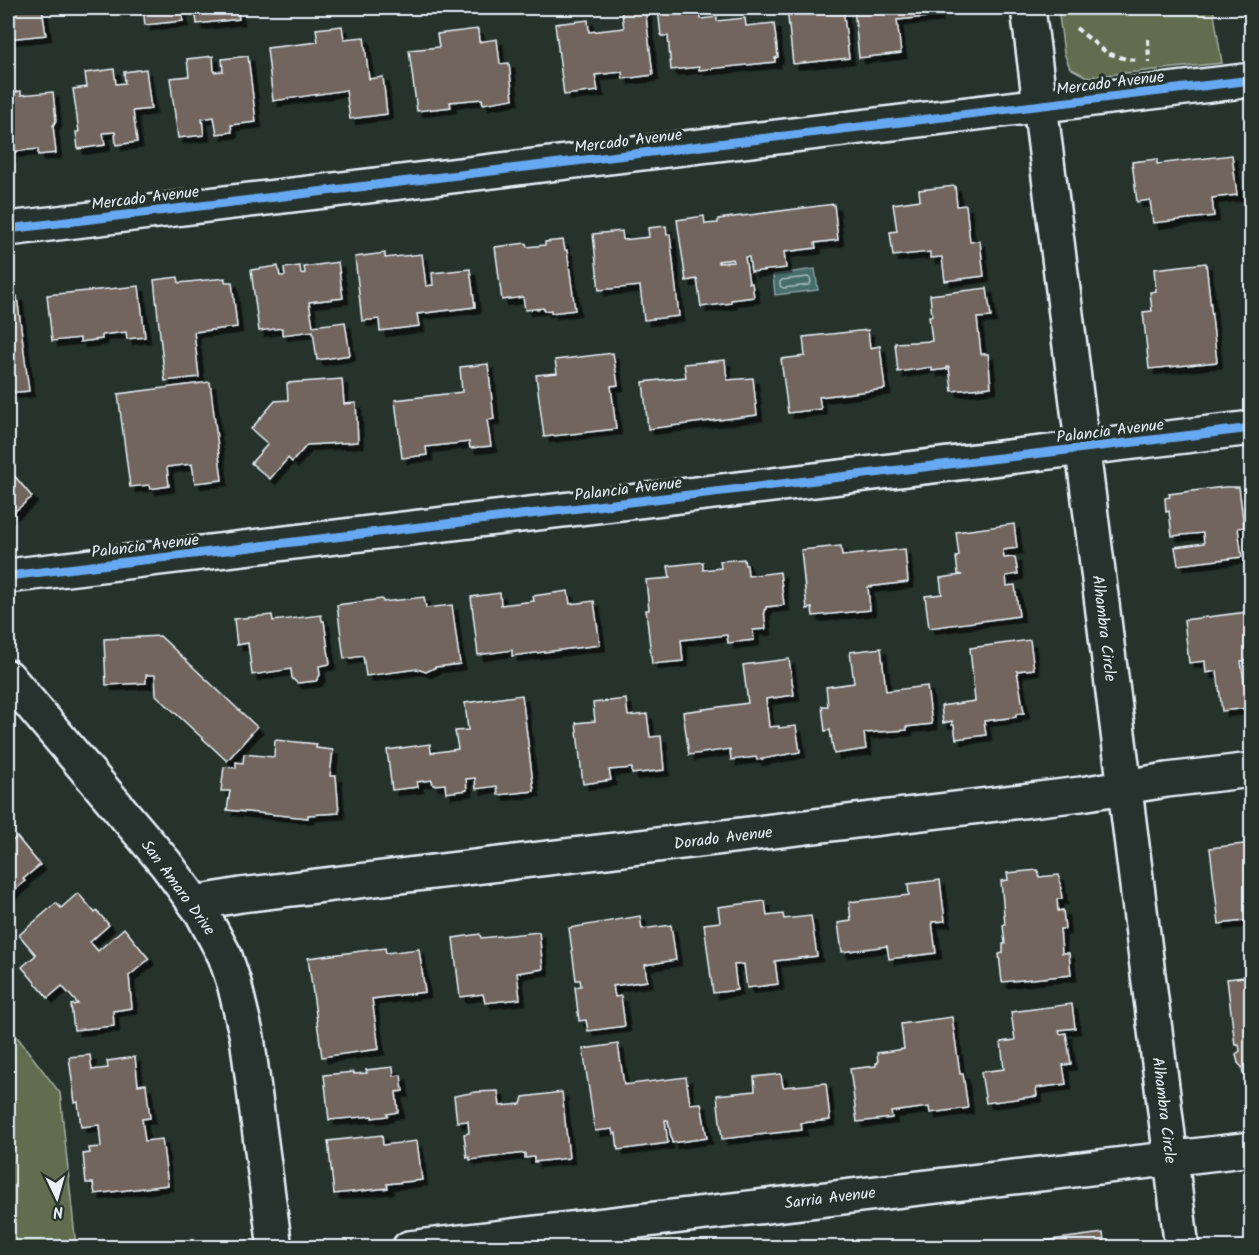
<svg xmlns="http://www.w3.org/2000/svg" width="1259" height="1255" viewBox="0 0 1259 1255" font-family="Kalam,sans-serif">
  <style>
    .green { fill: #606d4f; stroke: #a4afa4; stroke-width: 1.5 }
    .water { fill: #476c6c; stroke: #87a1a4; stroke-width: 1.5 }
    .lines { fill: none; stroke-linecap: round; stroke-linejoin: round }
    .shore { stroke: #a8bcc0; stroke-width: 1.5 }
    .building { fill: #71655d; stroke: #e8f1f8; stroke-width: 1.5; fill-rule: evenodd; filter: url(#shadow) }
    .minor-casing { stroke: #e8f1f8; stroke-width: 38 }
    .path { stroke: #e8f1f8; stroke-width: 4; stroke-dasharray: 6 4.5; stroke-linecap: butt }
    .minor { stroke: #26332d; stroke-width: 33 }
    .cycleway-casing { stroke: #26332d; stroke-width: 13 }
    .cycleway { stroke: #66a8f1; stroke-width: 9 }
    .labels { text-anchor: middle; stroke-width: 6; stroke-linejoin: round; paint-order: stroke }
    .street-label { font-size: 16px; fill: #e8f1f8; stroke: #26332d }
  </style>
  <defs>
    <filter id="shadow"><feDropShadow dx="5.5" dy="5.5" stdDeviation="0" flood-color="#0009"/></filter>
  </defs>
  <rect width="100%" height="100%" fill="#26332d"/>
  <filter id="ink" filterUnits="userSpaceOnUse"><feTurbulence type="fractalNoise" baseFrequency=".0167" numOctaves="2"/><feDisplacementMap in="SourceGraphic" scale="12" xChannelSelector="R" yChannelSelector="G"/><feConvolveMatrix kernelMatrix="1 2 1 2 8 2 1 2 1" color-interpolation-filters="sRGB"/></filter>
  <g filter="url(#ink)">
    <g class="green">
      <path d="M1058,8H1213L1222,63L1087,77L1070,68L1064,53Z"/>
      <path d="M8,1025L60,1093L76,1247H8Z"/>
    </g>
    <path class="water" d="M815,269L818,290L775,295L773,275Z"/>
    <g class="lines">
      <path class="shore" d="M808,277L810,278L811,282L809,285L783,288L780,286V282L782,280Z"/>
    </g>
    <g class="building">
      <path d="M8,8H42L46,35L8,39Z"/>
      <path d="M143,8H181L183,21L145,25Z"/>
      <path d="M195,8H237L239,19L197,24Z"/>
      <path d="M621,8H645L653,75L623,79L622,72L595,75L598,91L564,95L555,24L588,20L589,32L624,28Z"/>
      <path d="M658,8H684L690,12L700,11L701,19L717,17V21L745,18L746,26L774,23L778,57L775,58V62L699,70V67L671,70L668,36H661Z"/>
      <path d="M787,8H843L849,58L793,64Z"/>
      <path d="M854,8H936L937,16L897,20L901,53L859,58Z"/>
      <path d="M342,26L344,39L364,37L369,79L383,77L387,114L350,119L346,90L273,101L267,48L318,42L316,29Z"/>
      <path d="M478,29L479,42L497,39L500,64L509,63L513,99L483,104L482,99L450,102L451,107L417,111L409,50L439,47L437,34Z"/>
      <path d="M213,56L214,72L223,71L222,59L248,56L256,122L231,125L232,132L217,134L214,117L202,119L204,135L178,138L170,78L189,76L187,59Z"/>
      <path d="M114,69L116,84L125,83L124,72L146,69L151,109L133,111L137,142L116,145L115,132L103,133L105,145L78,149L76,132H79L73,89L87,87L85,73Z"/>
      <path d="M21,91V95L53,92L56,121L53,126L56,153L38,155V149L10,152L11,157L8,158V93Z"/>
      <path d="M1232,155L1237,195L1212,198L1214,216L1153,223L1150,200L1137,202L1132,162L1157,159V164Z"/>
      <path d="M955,186L957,206L966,205L970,242L980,241L984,276L945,281L942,257L930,258V252L893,256L890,232L897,231L893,204L920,200L919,190Z"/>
      <path d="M834,204L838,240L815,243L816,248L784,252L786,268L751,272L749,257H745L749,283H752L754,297L731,300V303L701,307L697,279L686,281L677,220L704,216L705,224L718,223V219ZM733,259L734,262L718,263V261Z"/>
      <path d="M666,226L667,235L670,234L679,316L644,320L640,286L599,290L593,234L622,231L623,240L649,237L648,228Z"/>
      <path d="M563,240L565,250H567L575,310L551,313V310L544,311V308L525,310L523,297L502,300L495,247L526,243L527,247L545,245V242Z"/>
      <path d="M385,253V258L422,254L426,286L433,285L432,273L470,269L475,307L417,314L419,326L380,331L379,319L362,321L355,257Z"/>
      <path d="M338,262L343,298L309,302L313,326L345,322L350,355L317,360L313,331L282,335V328L259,331L251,270L278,266L280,276H285L284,268L300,266L301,274L305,273L304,267Z"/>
      <path d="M1206,263L1217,362L1149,369L1143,312L1152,311L1150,292L1156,291L1154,269Z"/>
      <path d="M178,277L179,283L225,278V282H232L237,327L194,332L199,377L165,381L154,280Z"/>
      <path d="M139,286L145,337L127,339L126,332L102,335V339L80,342V338L52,341L47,295Z"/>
      <path d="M987,288L991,317L977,318L981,354H988L991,387L952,391L949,367H947V369L932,371V367L898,372L895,343L932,341L929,316H932L930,295Z"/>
      <path d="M17,296L29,391L8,393V297Z"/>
      <path d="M868,330L870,348L880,346L885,389L819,397L821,409L788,413L781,359L805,356L803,337Z"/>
      <path d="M613,353L618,385L611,386L616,429L544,437L536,375L557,373L555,360Z"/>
      <path d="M725,360L727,380L753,378L757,415L648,429L643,382L686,377L684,364Z"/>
      <path d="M488,364L494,419L487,420L491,446L470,448L469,442L426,447L427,455L402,458L395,400L462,392L460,367Z"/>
      <path d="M342,379L344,404L356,403L358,442L307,445L292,462L288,458L270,479L251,463L268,444L251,429L275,401L288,400L287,383Z"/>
      <path d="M210,382L222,480L195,483L192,464L167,467L169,486L150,489L149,485L130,487L118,394Z"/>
      <path d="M8,468L32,497L8,517Z"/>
      <path d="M1224,487H1239L1244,527L1238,528L1242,557L1178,565L1175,547L1204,543L1203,533L1172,536L1169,511L1166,512L1165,498L1170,497L1169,494Z"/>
      <path d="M1014,524L1017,548L1003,550L1004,558L1015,557L1018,574L1006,576L1007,586L1015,585L1019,616L929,628L925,596L942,594L940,578L962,575L958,574L956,557L959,556L956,532Z"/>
      <path d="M841,546L842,556L905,549L908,582L868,587L870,610L813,616L812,608L807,609L801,550Z"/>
      <path d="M744,559L745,565H747L748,576L780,572L784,605L766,607V609L764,610L766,629L753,630L754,640L728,643L727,635L681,640L683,661L652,664L646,610H649L646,580L670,578L668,566L703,562V570L721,568L720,561Z"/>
      <path d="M568,591L570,604L594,601L600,645L512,656V650L478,655L471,597L500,593L501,605L534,601L533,596Z"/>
      <path d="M424,597L426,608L452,605L460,664L436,667L426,672L417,669L366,676L363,656L344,659L337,605L382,599L383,602Z"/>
      <path d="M1252,603V636H1249V631L1247,632L1248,646L1252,645V660L1241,661L1245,688L1252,687V701L1247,702L1248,708L1222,711L1217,671L1206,673L1205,661L1189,663L1184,620L1247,612L1245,604Z"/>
      <path d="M272,615L273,621L321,615L322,621H324L330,664L319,666L320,675L316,681L297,683L292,678L291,669L252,675L248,643L237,645L234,619Z"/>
      <path d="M160,636L257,727L227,761L156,695L155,675H146V683L106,685L104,639Z"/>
      <path d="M1030,640L1034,669L1017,671L1024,713L1016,714V717L984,721L986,735L956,739L954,725H952V721L943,723L941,706L975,701L970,648Z"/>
      <path d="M881,648L886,691L927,686L932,724L906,727L907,730L864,733L866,749L834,754L830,730L825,731L822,706H828L826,687L854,683L850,652Z"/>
      <path d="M789,659L794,695L766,699L769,727L779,726V728L796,726L800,752L757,760L756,757L731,760L730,749L689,755L683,712L748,703L743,665Z"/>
      <path d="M522,695L534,791L498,795L497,786L476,789L475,778L466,779L467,790L446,793L445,784L433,785L432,780L417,782L418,787L392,790L387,750L430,744L431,753L458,749L455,731L468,730L465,703Z"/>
      <path d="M626,699L628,716L647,714L650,737L661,736L664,770L632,774V768L609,770L611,780L583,784L576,723L595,721L593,703Z"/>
      <path d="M275,740L317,744L316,748L333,750L330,776H336L339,813L308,815V818L227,810L230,791H221L224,767L236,768V762L243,763L244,754L274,757Z"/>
      <path d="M17,837L40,865L23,879L25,881L8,896V844Z"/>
      <path d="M1252,843V920L1219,924L1210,848Z"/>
      <path d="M1038,870L1039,877L1059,875L1062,899H1057L1058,911L1063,910L1065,929H1060L1062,953H1069L1071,975L1002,982L999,954L1003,953V944H1005L1003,925H1005L1001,881L1008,880L1007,873Z"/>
      <path d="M940,880L945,921L932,922L936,953L889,959L887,946L842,952L838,923L851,921L849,902L909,895L908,884Z"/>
      <path d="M78,893L95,913L97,911L109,925L90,942L98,951L124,928L149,959L129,976L132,1008L113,1011L114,1026L74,1030L71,1005L78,1004L62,986L48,998L22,967L36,955L19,935L56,903L61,908Z"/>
      <path d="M765,901L767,916L783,914L784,919L811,916L817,956L775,961L778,984L747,988L744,964L734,965L737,990L713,993L704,924L720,922L718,907Z"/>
      <path d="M640,916L642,929L671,925L676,960L645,965L647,981L613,986L615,997L621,996L625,1026L588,1031L586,1020L579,1021L575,987L581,986L580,980H576L569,928Z"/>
      <path d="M539,932L543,969L517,973L520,999L485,1003L483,994L460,997L453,938L480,934L481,938Z"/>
      <path d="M385,948L386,953L419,949L425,992L372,999L379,1049L322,1057L308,958Z"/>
      <path d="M1252,976V1073L1243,1074L1242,1067L1238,1063L1236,1054L1240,1051L1239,1045H1235L1227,979Z"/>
      <path d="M1072,1004L1075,1028L1059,1030L1060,1034L1066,1033L1071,1064L1063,1065L1066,1084L1036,1088L1037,1096L986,1103L981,1072L1004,1069L1001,1042L1015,1040L1011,1012Z"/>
      <path d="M952,1017L960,1074H963L968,1108L930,1113L929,1107L891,1112L892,1118L857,1122L850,1069L876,1066V1063H878L877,1053L904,1049L901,1024Z"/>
      <path d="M618,1044L624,1085L686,1077L690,1104L701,1103L707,1138L672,1143L668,1120H665L668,1143L618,1150L616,1133L613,1134L612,1129L595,1131L583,1049Z"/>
      <path d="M90,1055L92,1070L108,1068L107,1061L135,1057L138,1085L146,1084L150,1118L142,1119L145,1141L162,1139L168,1185L95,1194L93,1183H86L83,1154L90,1153L89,1148L101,1147L99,1125L81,1127L78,1102L75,1103L69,1057Z"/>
      <path d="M393,1067L394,1076L401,1075L403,1091L396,1092L398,1112L387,1114L388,1116L372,1118V1116L329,1120L324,1075L354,1072V1074L367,1073L366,1070Z"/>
      <path d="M781,1074L783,1087L826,1083L830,1120L801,1123L802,1130L722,1139L717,1095L755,1091L754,1077Z"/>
      <path d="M498,1091L500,1106L521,1104L523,1097L562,1092L569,1158L534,1162V1157L525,1158V1153L470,1160V1157L467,1158L464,1134L469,1133L468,1121L457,1122L454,1096L476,1092Z"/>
      <path d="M382,1135L383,1145L417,1141L422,1180L387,1184L388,1188L334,1194L328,1141Z"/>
      <path d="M1103,1233L1105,1248H1045L1044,1241Z"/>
    </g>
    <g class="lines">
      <g class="minor-casing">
        <g id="minor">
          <path d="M1028,8L1182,1248"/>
          <path d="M8,229L1252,80"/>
          <path d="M8,576L1252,428"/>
          <path d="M8,677L166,864L202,913L225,956L234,983L247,1037L275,1248"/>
          <path d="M195,903L241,895L1081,794L1167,780L1252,770"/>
          <path d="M409,1248L1252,1149"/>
        </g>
      </g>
      <g class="path">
        <path d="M1076,28L1107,53L1126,59L1139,60"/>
        <path d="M1148,39L1149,62"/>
      </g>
      <use href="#minor" class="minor"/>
      <g class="cycleway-casing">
        <g id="cycleway">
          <path d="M8,229L1252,80"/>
          <path d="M8,576L1252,428"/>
        </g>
      </g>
      <use href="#cycleway" class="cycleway"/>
    </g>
  </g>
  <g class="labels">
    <g class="street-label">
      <text transform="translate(1110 82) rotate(-7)" y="6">Mercado Avenue</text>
      <text transform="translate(628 140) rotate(-7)" y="6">Mercado Avenue</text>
      <text transform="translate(145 197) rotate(-7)" y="6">Mercado Avenue</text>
      <text transform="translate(1110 430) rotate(-7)" y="6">Palancia Avenue</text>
      <text transform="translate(628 488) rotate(-7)" y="6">Palancia Avenue</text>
      <text transform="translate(145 545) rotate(-7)" y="6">Palancia Avenue</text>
      <text transform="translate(1105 628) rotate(83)" y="6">Alhambra Circle</text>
      <text transform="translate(723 837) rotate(-7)" y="6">Dorado Avenue</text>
      <text transform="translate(179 887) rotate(54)" y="6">San Amaro Drive</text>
      <text transform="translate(1165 1110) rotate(83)" y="6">Alhambra Circle</text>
      <text transform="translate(830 1197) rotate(-7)" y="6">Sarria Avenue</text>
    </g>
  </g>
  <rect width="1259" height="1255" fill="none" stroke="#26332d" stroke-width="30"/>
  <rect x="15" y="15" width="1229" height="1225" fill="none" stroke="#e8f1f8" stroke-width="2" filter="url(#ink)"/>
  <g transform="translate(57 1198) rotate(175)" stroke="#26332d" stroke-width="4.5" paint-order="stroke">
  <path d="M0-4.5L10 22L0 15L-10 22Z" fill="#e8f1f8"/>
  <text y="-9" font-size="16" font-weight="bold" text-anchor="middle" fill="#e8f1f8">N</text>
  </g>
</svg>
